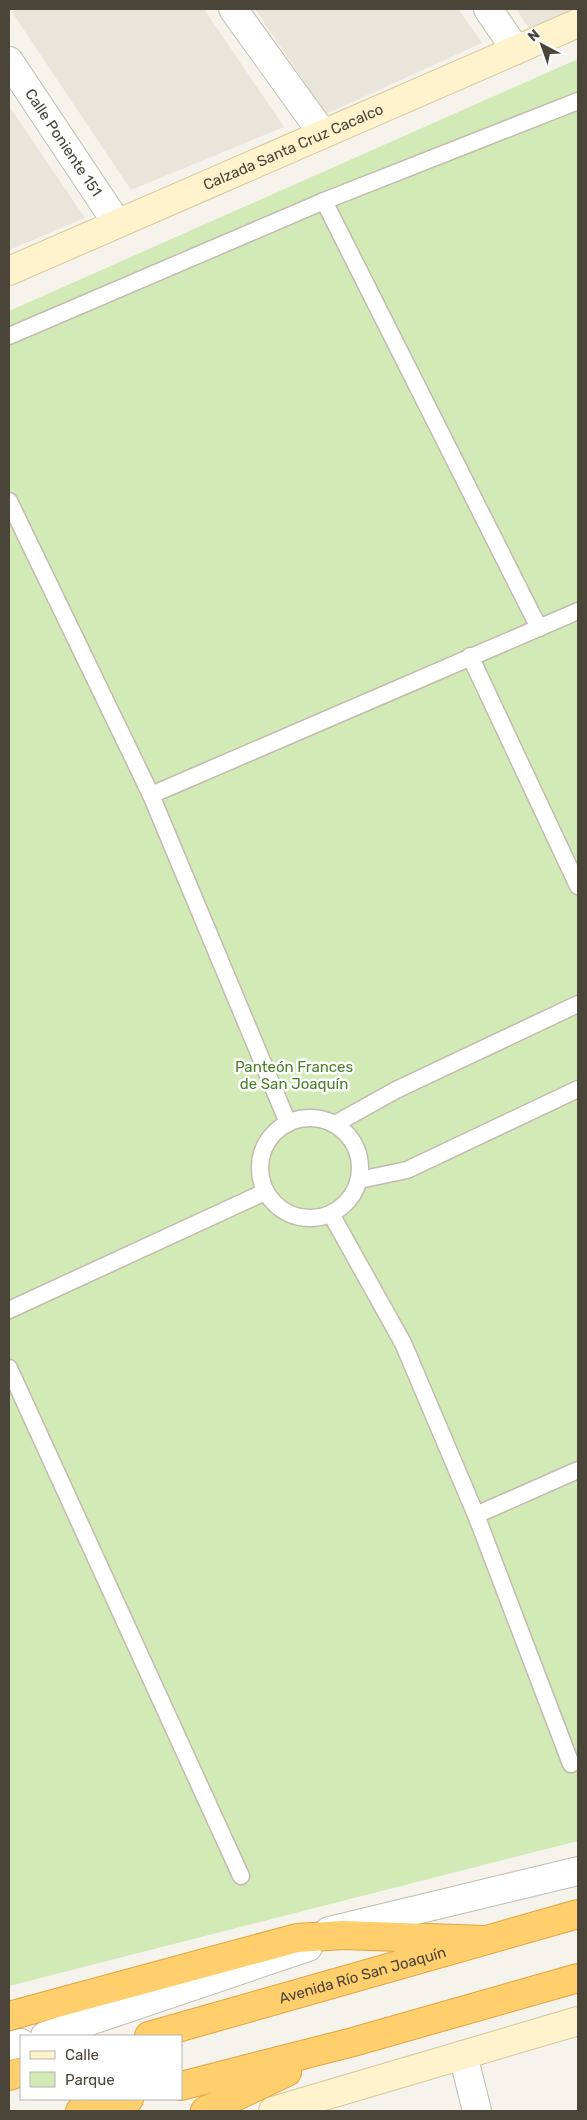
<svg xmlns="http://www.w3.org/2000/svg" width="587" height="2120" viewBox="0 0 587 2120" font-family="Rubik,sans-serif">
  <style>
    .residential { fill: #eae5da }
    .green { fill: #d2eab5 }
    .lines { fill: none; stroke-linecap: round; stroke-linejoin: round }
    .lane-casing { stroke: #c2bbae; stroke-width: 19 }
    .street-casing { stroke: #c2bbae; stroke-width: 30 }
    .secondary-casing { stroke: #d6c79b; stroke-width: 30 }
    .highway-casing { stroke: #e0a43c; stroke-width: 30 }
    .lane { stroke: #fff; stroke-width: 16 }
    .street { stroke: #fff; stroke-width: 28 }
    .secondary { stroke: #fff3cd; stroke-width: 28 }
    .highway { stroke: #ffcf6e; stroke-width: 28 }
    .labels { text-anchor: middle; stroke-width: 5; stroke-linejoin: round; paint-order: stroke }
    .street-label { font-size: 15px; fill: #4b4439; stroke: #fff }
    .park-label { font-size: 15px; fill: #4a7f2a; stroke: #fff }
  </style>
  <rect width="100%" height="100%" fill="#f6f3ec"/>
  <g class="residential">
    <path d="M10,9H204L284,127L131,190Z"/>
    <path d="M255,9H458L482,43L326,114Z"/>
    <path d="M516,9H578L531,31Z"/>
    <path d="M9,106L85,218L9,250Z"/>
  </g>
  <path class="green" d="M578,59V1841L9,1986V311Z"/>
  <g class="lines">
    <g class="lane-casing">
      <g id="lane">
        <path d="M324,201L539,628"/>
        <path d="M9,336L324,201L578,101"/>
        <path d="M9,501L151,795L288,1123"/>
        <path d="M470,656L578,886"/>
        <path d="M151,795L578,611"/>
        <circle cx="310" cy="1168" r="50"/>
        <path d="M335,1124L396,1090L578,1004"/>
        <path d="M359,1180L407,1170L578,1089"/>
        <path d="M331,1214L403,1343L476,1515L571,1764"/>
        <path d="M9,1310L265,1192"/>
        <path d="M9,1368L241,1876"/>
        <path d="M476,1515L578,1470"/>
      </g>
    </g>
    <g class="street-casing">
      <g id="street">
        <path d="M233,9L323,134"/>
        <path d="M488,9L516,50"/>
        <path id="s1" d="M9,61L117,223"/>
        <path d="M329,1931L578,1871"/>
        <path d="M45,2036L308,1947"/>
        <path d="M9,2046L21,2043"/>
        <path d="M463,2055L477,2111"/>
      </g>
    </g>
    <g class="secondary-casing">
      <g id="secondary">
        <path id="s2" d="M9,271L578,23"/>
        <path d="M273,2111L578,2021"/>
      </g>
    </g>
    <g class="highway-casing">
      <g id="highway">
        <path d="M9,2016L297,1938L343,1935L485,1940"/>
        <path id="s3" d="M149,2036L578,1914"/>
        <path d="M9,2076L21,2072"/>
        <path d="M181,2086L353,2042L578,1978"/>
        <path d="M80,2111L129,2099"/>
        <path d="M205,2111L287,2072"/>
      </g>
    </g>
    <use href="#lane" class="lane"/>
    <use href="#street" class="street"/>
    <use href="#secondary" class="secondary"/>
    <use href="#highway" class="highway"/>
  </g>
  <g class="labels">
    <g class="street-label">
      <text dy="5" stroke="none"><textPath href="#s1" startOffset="98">Calle Poniente 151</textPath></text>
      <text dy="5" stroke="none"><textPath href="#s2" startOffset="310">Calzada Santa Cruz Cacalco</textPath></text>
      <text dy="5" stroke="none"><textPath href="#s3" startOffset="222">Avenida Río San Joaquín</textPath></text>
    </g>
    <g class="park-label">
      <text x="294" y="1072">Panteón Frances<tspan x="294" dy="17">de San Joaquín</tspan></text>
    </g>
  </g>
  <rect width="587" height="2120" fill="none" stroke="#4b4439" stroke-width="20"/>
  <rect x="20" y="2035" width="162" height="65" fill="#ffffff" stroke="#b7b4b0"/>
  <rect x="30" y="2051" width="25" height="8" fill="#fff3cd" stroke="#b7b4b0"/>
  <text x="65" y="2060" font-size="15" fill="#4b4439">Calle</text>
  <rect x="30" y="2072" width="25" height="15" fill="#d2eab5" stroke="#b7b4b0"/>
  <text x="65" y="2085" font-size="15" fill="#4b4439">Parque</text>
  <g transform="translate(542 45) rotate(319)" stroke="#ffffff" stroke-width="4" paint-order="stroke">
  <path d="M0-4L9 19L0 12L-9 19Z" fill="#4b4439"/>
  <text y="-8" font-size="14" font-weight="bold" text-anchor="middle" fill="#4b4439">N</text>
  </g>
</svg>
